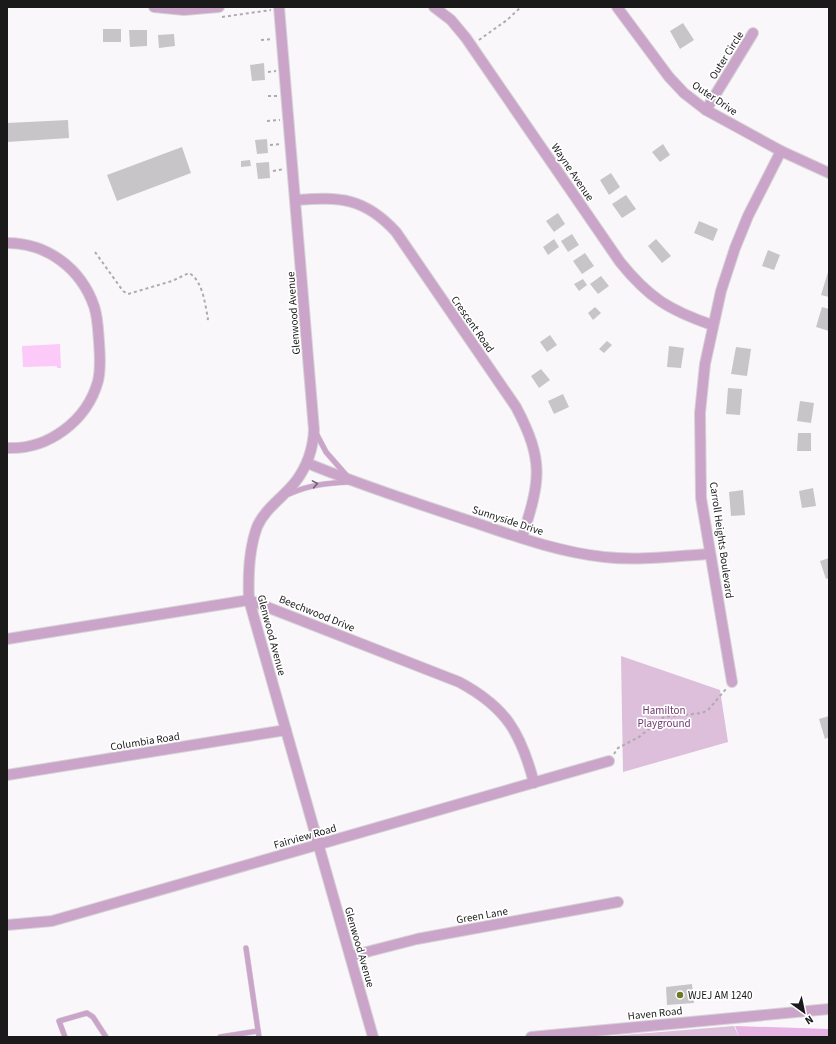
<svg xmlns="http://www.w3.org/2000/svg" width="836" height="1044" viewBox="0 0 836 1044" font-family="'Source Sans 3',sans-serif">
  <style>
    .green { fill: #ddbedb }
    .forest { fill: #e5b4e2 }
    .water { fill: #fccaf9 }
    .building { fill: #c8c5c8 }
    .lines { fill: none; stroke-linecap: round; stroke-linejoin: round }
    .lane-casing { stroke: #d6d4d6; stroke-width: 6 }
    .street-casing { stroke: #d6d4d6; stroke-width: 12 }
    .path { stroke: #adabad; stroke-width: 2; stroke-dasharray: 3 3; stroke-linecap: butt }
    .lane { stroke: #caa5c9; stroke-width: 5 }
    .street { stroke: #caa5c9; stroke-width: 10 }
    .oneway { stroke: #726072 }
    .poi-dot { fill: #6b7825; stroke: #fff; stroke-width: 1.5 }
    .labels { text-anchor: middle; stroke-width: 3.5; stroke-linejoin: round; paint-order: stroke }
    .street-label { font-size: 11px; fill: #1b1a1b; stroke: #fff }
    .park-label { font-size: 11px; fill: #6f366e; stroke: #fff }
    .poi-label { font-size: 11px; fill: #1b1a1b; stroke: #fff; text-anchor: start }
  </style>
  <rect width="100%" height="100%" fill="#faf7fa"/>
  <g class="green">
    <path d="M621,656L720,690L728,742L623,772Z"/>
    <path d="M734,1026L739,1037H600Z"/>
  </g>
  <path class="forest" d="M735,1026L829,1029V1037H739Z"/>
  <path class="water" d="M60,344L61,368H57V366L23,367L22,346Z"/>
  <g class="building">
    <path d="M683,23L694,40L680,49L670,31Z"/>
    <rect x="103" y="29" width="18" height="13"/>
    <path d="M129,30H147V46L130,47Z"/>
    <path d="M174,34L175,46L159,48L158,35Z"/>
    <path d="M264,63L265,80L252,81L250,65Z"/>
    <path d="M68,120L69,138L7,142V123Z"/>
    <path d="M267,139L268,153L257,154L255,140Z"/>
    <path d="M663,144L670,155L660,162L652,152Z"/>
    <path d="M182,147L191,173L117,201L107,175Z"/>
    <path d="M250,160L251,166L241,167V161Z"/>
    <path d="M269,162L270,178L258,179L256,163Z"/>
    <path d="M611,173L620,187L609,195L600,180Z"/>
    <path d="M626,195L636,209L622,218L612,204Z"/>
    <path d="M558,213L565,224L554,232L546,221Z"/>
    <path d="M699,221L718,229L713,241L694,233Z"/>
    <path d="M572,234L579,245L568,252L561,241Z"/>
    <path d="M554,239L559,247L548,255L543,247Z"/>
    <path d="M656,239L671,256L662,263L648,246Z"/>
    <path d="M768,250L780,255L774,270L762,266Z"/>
    <path d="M585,253L594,266L582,274L573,261Z"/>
    <path d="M828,272H829V297L821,295Z"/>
    <path d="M601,276L609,286L598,294L590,284Z"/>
    <path d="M583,279L587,285L579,291L574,284Z"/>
    <path d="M595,307L601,313L593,320L588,313Z"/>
    <path d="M822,307L829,309V331L816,327Z"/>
    <path d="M550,335L557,345L547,352L540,342Z"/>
    <path d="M607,341L612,345L604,353L599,349Z"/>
    <path d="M669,346L684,348L681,368L667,367Z"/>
    <path d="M736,347L751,349L747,376L731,374Z"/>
    <path d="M541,369L550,380L539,388L531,376Z"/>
    <path d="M728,388L742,389L740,415L726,414Z"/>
    <path d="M563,394L569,407L554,414L548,401Z"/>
    <path d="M800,401L814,403L811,423L797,421Z"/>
    <path d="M798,433H811V451H797Z"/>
    <path d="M813,488L816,506L802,508L799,491Z"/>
    <path d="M743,490L745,515L731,516L729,492Z"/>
    <path d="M829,558V578L826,579L820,561Z"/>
    <path d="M829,716V737L825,739L819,719Z"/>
    <path d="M692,984L694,1003L667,1005L666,987Z"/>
  </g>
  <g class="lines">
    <g class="lane-casing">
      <g id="lane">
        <path d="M316,433L326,452L347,476"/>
        <path d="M289,494C309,485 327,483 349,482"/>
        <path d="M246,948L259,1037"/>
        <path d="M65,1037L59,1021L87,1013L93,1017L106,1037"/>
        <path d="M220,1037L258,1031"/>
      </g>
    </g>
    <g class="street-casing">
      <g id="street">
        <path d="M154,7L184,10L219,7"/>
        <path d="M279,7L314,430C313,449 308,465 296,481C284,497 265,508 257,527C249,549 248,578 249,600L373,1037"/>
        <path d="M434,7L451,20L466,38L620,262C649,298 669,310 712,325"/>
        <path d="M617,7L669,77L684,93L706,110L781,151L829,173"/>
        <path d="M706,110L753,33"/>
        <path d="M296,200C340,197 364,197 396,232L516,407C545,462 540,481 522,538"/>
        <path d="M7,243C48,243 81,269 94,306C98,318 98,330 99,342C100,355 101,369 98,381C87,421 48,450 7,448"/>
        <path d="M307,463C360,485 413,502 467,520C512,535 557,552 604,557C639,561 675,556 710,554"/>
        <path d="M7,639L249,600L459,682C506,707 521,733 534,783"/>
        <path d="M732,682L701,498L700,413L705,364L721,291L735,248L748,216L781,151"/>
        <path d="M7,775L286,730"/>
        <path d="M7,925L52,921L609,761"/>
        <path d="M351,956L417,939L618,902"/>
        <path d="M531,1037L829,1009"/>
      </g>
    </g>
    <g class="path">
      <path d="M222,17L271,10"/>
      <path d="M261,40L273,39"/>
      <path d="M479,40L507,20L521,7"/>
      <path d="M268,72L276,71"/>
      <path d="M268,96H277"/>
      <path d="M267,121L280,120"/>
      <path d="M270,145L281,144"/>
      <path d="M273,171L284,169"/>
      <path d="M95,252L123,291L128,294L172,281L189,273C203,281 205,304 208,319L206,322"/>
      <path d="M614,754L618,748L639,737L664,717L702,713L708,710L726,689"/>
    </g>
    <use href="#lane" class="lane"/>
    <use href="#street" class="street"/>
  </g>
  <defs><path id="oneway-chevron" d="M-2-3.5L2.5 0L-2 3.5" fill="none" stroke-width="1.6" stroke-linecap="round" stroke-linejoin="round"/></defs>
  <use class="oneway" href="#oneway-chevron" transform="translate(315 484) rotate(-10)"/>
  <circle class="poi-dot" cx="680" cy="995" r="4"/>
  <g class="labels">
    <g class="street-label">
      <text transform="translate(726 55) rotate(-58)" y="4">Outer Circle</text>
      <text transform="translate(715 98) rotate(34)" y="4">Outer Drive</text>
      <text transform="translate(573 172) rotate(56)" y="4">Wayne Avenue</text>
      <text transform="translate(293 313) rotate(-94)" y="4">Glenwood Avenue</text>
      <text transform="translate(473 324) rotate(55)" y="4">Crescent Road</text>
      <text transform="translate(508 520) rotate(18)" y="4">Sunnyside Drive</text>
      <text transform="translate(722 540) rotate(82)" y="4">Carroll Heights Boulevard</text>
      <text transform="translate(317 613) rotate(22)" y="4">Beechwood Drive</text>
      <text transform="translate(272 635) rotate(75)" y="4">Glenwood Avenue</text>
      <text transform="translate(145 741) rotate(-9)" y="4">Columbia Road</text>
      <text transform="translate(305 836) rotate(-16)" y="4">Fairview Road</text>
      <text transform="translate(482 915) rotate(-10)" y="4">Green Lane</text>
      <text transform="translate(360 947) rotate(74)" y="4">Glenwood Avenue</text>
      <text transform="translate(655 1013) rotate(-6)" y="4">Haven Road</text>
    </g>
    <g class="park-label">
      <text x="664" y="714">Hamilton<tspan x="664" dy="13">Playground</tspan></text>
    </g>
    <g class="poi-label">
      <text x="688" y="999">WJEJ AM 1240</text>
    </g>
  </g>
  <rect width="836" height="1044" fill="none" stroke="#1b1a1b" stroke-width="16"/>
  <g transform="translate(804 1012) rotate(147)" stroke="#ffffff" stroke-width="3" paint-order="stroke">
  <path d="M0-3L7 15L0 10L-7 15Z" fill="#1b1a1b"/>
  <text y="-6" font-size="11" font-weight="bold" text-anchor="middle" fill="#1b1a1b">N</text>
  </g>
</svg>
